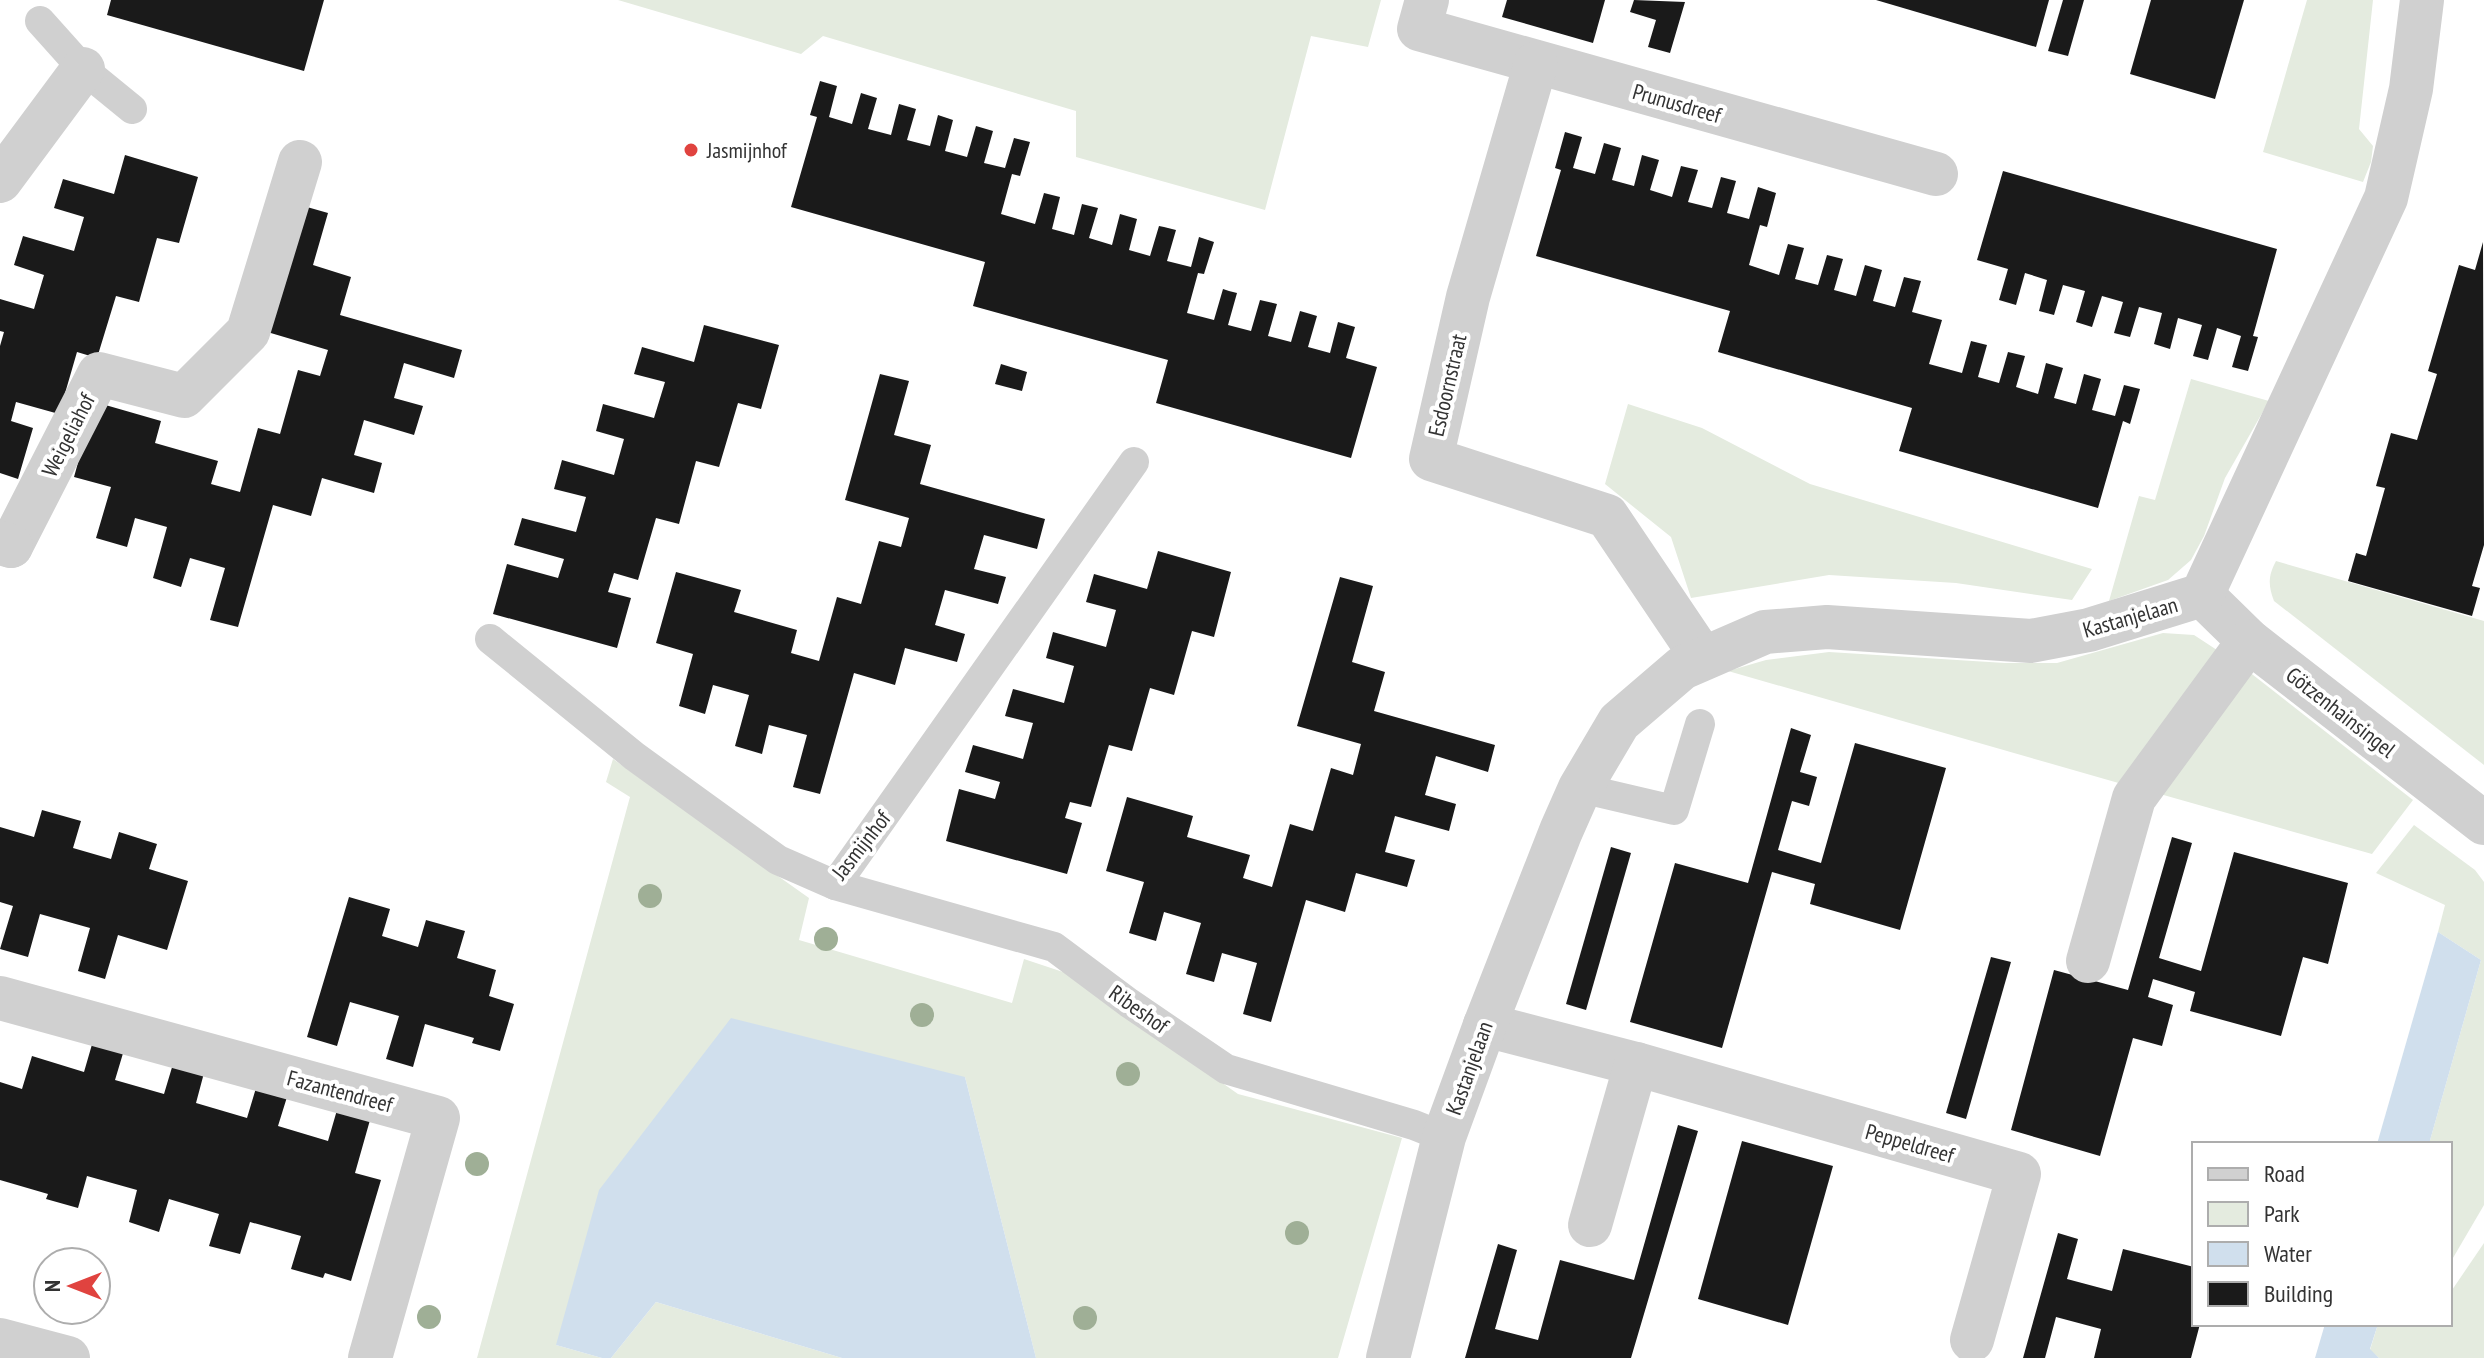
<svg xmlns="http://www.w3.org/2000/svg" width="2484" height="1358" viewBox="0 0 2484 1358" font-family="'PT Sans Narrow',sans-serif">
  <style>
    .green { fill: #e4ebdf }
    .water { fill: #d0dfed }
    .building { fill: #1a1a1a }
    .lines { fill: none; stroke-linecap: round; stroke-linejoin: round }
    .service { stroke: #d0d0d0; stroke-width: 30 }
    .pedestrian { stroke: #d0d0d0; stroke-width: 44 }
    .minor { stroke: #d0d0d0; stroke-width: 44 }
    .tertiary { stroke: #d0d0d0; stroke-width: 44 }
    .tree { fill: #9faf96 }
    .poi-dot { fill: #e0433f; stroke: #fff; stroke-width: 3 }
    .labels { text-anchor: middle; stroke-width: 8; stroke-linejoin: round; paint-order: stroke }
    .street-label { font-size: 22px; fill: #333; stroke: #fff }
    .poi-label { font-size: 22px; fill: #333; stroke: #fff; text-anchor: start }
  </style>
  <rect width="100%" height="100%" fill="#fff"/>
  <g class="green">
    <path d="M618,0H1381L1368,47L1311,36L1265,210L1076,157V111L823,36L801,54Z"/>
    <path d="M2307,0H2373L2359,129L2373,146L2371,162L2363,182L2263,152Z"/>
    <path d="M2191,379L2269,401L2225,478L2204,536L2191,560L2168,580L2109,601L2139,496L2155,500Z"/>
    <path d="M1628,404L1702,428L1810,484L2092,569L2072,600L1956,583L1829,575L1691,598L1671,537L1605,484Z"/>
    <path d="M2276,561L2484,621V765L2274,601C2268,585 2268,576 2276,561Z"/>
    <path d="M2163,633L2194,635L2220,652L2122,784L1728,671L1766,660L1829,652L2005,663H2057Z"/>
    <path d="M2248,671L2413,800L2372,854L2160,794Z"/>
    <path d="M613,759L809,898L799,940L1012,1003L1024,959L1066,973L1238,1094L1402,1138L1338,1358H1036L965,1077L556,1345L602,1358H477L630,797L606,782Z"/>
    <path d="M2414,825L2475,870L2484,882V1205L2450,1263V1144H2429L2481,960L2438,932L2445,905L2376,873Z"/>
    <path d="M2484,1243V1358H2379L2370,1350L2378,1324H2450V1293Z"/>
    <path d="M656,1302L842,1358H611Z"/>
  </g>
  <g class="water">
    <path d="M2438,932L2481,960L2429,1144H2377Z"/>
    <path d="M731,1018L965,1077L1036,1358H842L656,1302L611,1358H602L556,1345L599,1190Z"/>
    <path d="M2325,1324H2378L2370,1349L2379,1358H2315Z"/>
  </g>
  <g class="building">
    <path d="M111,0H324L304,71L107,15Z"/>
    <path d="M1507,0H1605L1593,43L1502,17Z"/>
    <path d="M1634,0L1685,2L1670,53L1648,47L1656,20L1630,12Z"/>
    <path d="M1876,0H2049L2036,47Z"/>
    <path d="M2063,0H2084L2068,56L2048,51Z"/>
    <path d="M2151,0H2244L2215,99L2130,74Z"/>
    <path d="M820,81L837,86L829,117L852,124L861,93L877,98L868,129L891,135L899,104L906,106L916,109L907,140L930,146L938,115L953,120L945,151L967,157L976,126L993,131L984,163L1005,168L1014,138L1030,142L1020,176L1012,174L1001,214L1035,224L1044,193L1060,197L1052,229L1074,235L1082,204L1098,208L1089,238L1112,245L1120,214L1137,219L1129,250L1150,256L1159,226L1164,227L1176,230L1167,261L1191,267L1199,237L1214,242L1204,274L1198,273L1187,313L1214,320L1223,289L1229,291L1237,293L1228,325L1251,331L1260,300L1277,304L1268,336L1291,342L1300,311L1307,313L1317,316L1308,347L1330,353L1338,322L1355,327L1346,358L1377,367L1351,458L1156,403L1168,360L973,306L985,262L791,207L817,117L810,115Z"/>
    <path d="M1565,132L1582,137L1573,168L1595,174L1604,143L1621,148L1612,180L1634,186L1642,155L1659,160L1650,190L1672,197L1681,166L1698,170L1688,202L1712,208L1721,177L1736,181L1727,213L1749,219L1758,187L1776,193L1767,227L1760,225L1749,265L1779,275L1788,244L1804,248L1795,279L1818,285L1827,255L1843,259L1834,290L1856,296L1865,265L1882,270L1873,301L1895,307L1904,277L1921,281L1912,312L1942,320L1929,364L1962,373L1971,341L1987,345L1978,377L1999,383L2008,352L2025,356L2016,387L2038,394L2046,363L2063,368L2054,398L2076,404L2084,374L2101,379L2092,410L2115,416L2124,385L2140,389L2130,424L2123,421L2098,508L1899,451L1912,408L1718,352L1730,311L1536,256L1561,170L1555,168Z"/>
    <path d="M125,155L198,177L179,243L157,238L139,302L116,296L97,358L77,352L59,414L16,402L11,421L33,428L18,479L0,473V346L4,332L0,331V299L34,309L44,275L14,265L23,236L74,251L84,217L54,208L63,179L114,194Z"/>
    <path d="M2003,171L2277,249L2253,336L2258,337L2248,371L2232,367L2241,336L2217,328L2208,360L2193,356L2202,325L2178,318L2170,349L2154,344L2162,313L2139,307L2130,337L2114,333L2123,302L2102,296L2092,327L2076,322L2085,291L2063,285L2054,315L2039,311L2047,280L2025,273L2016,305L1999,300L2008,269L1977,260Z"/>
    <path d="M300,205L328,213L313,265L351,277L340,315L462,350L454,378L404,363L394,398L423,406L414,435L364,420L354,455L382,463L374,493L322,478L311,516L273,505L238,627L210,620L225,568L190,558L181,587L153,578L167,527L135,518L127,547L96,538L111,487L74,477L95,402L161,421L155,443L218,461L211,484L240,492L258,428L280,434L298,370L320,376L328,350L264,331Z"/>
    <path d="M2483,242L2484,545L2472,586L2480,588L2472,616L2348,581L2356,553L2366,556L2385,488L2376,486L2391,433L2417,440L2437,374L2428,371L2459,265L2475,270Z"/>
    <path d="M704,325L779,345L761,409L738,403L719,467L696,461L679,524L656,518L638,580L614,573L608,592L631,598L617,648L493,614L507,564L558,578L564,559L514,545L522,518L576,532L586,497L554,489L562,460L614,475L624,439L596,431L603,404L654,418L665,382L634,374L642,347L694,362Z"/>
    <path d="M1001,364L1027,372L1022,391L995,384Z"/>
    <path d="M880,374L909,381L894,435L931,445L920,484L1045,519L1037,549L984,535L974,569L1006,577L998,604L945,590L935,625L965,634L957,662L905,648L895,685L854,673L820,794L793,787L807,735L769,725L762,754L735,746L749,695L713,685L705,714L679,706L693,654L656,643L676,572L741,590L734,612L797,630L791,653L819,661L837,597L861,604L879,541L901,547L909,518L845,500Z"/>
    <path d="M1158,551L1231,572L1214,637L1192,631L1174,695L1150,688L1132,751L1109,745L1091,807L1070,802L1065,818L1082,823L1067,874L946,841L959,789L995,799L1000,782L965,772L973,745L1023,759L1033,723L1005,716L1013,689L1064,703L1074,666L1046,658L1053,632L1106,647L1116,610L1086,602L1094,574L1147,589Z"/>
    <path d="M1340,577L1373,586L1352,662L1385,672L1374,711L1495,745L1488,772L1436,756L1425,795L1456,804L1449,831L1395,816L1385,852L1415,860L1407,887L1356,873L1345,912L1306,900L1271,1022L1243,1014L1257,963L1222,953L1214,982L1186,974L1201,923L1164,912L1156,941L1129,933L1144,882L1106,871L1127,797L1193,816L1187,837L1250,855L1243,878L1272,887L1290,824L1313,831L1331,768L1353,775L1361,744L1297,726Z"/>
    <path d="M1791,728L1811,735L1800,772L1817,777L1809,806L1792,801L1778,850L1821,863L1855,743L1946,768L1900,930L1810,904L1815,884L1772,872L1722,1048L1630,1022L1675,863L1748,883Z"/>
    <path d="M42,810L81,821L73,848L111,859L119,832L157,844L149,869L188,881L167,950L118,935L105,979L78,971L90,928L40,914L28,957L0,949L13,906L0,902V827L34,837Z"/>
    <path d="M2172,837L2192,843L2159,958L2201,971L2234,852L2348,883L2328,964L2303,957L2281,1036L2190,1011L2195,992L2153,979L2148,997L2173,1005L2162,1046L2133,1038L2100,1156L2011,1130L2054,970L2128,990Z"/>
    <path d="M1611,847L1631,853L1586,1010L1566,1004Z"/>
    <path d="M349,897L390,909L382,936L418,947L426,920L465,931L457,958L496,970L489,996L514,1004L500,1051L472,1043L474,1038L425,1024L413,1067L386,1059L399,1016L350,1002L337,1046L307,1037Z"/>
    <path d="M1991,957L2011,962L1966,1119L1946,1113Z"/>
    <path d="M93,1041L124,1050L115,1080L164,1094L173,1064L204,1073L196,1103L247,1118L256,1088L287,1097L278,1126L328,1141L337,1110L370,1120L355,1173L381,1180L351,1281L325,1273L323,1278L291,1269L301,1236L250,1222L240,1254L209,1246L219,1214L169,1199L159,1232L129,1222L137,1190L87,1176L78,1208L46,1199L48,1194L0,1180V1082L22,1089L32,1056L84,1072Z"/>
    <path d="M1678,1125L1698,1131L1631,1358H1465L1498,1244L1517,1250L1495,1329L1538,1340L1560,1260L1634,1280Z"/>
    <path d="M1742,1141L1833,1166L1788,1325L1698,1299Z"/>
    <path d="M2058,1233L2078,1239L2067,1279L2112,1291L2123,1249L2194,1267V1324H2200L2191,1358H2094L2101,1329L2056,1317L2045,1358H2023Z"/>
  </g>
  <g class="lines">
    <g class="service">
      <path d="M40,21L83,69L132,109"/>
      <path d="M490,639L634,756L778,860L835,885L1134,462"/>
      <path d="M1580,788L1674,810L1700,724"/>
      <path d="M835,885L1054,947L1129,1003L1226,1069L1414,1125L1444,1137"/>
    </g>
    <path class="pedestrian" d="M11,546L99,374L184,396L248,332L300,162"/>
    <g class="minor">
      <path d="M1427,0L1419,29L1936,174"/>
      <path d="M1536,63L1468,297L1431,459L1607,516L1702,657"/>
      <path d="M0,181L83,69"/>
      <path d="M0,543L11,546"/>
      <path d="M2202,595L2249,641L2484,823"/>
      <path d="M2088,961L2134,798L2249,641"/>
      <path d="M0,998L438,1118L370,1358"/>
      <path d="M1485,1025L1636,1064L2019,1174L1972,1340"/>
      <path d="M1590,1225L1636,1064"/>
      <path d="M1388,1358L1444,1137L1485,1025L1561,831L1580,788L1619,722L1682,668L1765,632L1827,627L2031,641L2089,630L2202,595L2386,198L2411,89L2422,0"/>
    </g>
    <path class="tertiary" d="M0,1340L68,1358"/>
  </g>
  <g class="tree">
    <circle cx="650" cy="896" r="12"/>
    <circle cx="826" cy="939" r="12"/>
    <circle cx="922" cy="1015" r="12"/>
    <circle cx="1128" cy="1074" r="12"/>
    <circle cx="477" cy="1164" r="12"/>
    <circle cx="1297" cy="1233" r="12"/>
    <circle cx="429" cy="1317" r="12"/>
    <circle cx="1085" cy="1318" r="12"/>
  </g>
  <circle class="poi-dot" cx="691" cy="150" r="8"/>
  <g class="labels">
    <g class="street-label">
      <text transform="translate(1677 103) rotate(16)" y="8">Prunusdreef</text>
      <text transform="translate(1447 385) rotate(-77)" y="8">Esdoornstraat</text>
      <text transform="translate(68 435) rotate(-63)" y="8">Weigeliahof</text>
      <text transform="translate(2130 617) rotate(-16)" y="8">Kastanjelaan</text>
      <text transform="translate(2341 712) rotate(38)" y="8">Götzenhainsingel</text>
      <text transform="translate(861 845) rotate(-52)" y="8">Jasmijnhof</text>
      <text transform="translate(1139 1009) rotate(35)" y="8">Ribeshof</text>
      <text transform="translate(1469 1068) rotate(-70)" y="8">Kastanjelaan</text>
      <text transform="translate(340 1091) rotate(15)" y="8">Fazantendreef</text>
      <text transform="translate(1910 1143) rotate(16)" y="8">Peppeldreef</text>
    </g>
    <g class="poi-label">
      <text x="707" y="158">Jasmijnhof</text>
    </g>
  </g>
  <rect x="2192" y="1142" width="260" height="184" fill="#ffffff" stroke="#adadad" stroke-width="2"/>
  <rect x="2208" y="1168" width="40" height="12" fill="#d0d0d0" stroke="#adadad" stroke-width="2"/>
  <text x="2264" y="1182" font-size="24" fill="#333333">Road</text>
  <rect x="2208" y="1202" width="40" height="24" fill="#e4ebdf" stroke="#adadad" stroke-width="2"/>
  <text x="2264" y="1222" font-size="24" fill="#333333">Park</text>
  <rect x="2208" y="1242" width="40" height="24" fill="#d0dfed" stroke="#adadad" stroke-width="2"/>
  <text x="2264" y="1262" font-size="24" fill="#333333">Water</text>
  <rect x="2208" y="1282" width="40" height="24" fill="#1a1a1a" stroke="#adadad" stroke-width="2"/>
  <text x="2264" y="1302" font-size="24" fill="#333333">Building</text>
  <g transform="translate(72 1286) rotate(270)"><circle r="38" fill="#ffffff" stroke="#adadad" stroke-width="2"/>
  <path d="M0-6L14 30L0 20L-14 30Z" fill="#e0433f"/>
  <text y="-12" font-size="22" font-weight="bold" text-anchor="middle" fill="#333333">N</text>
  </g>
</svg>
